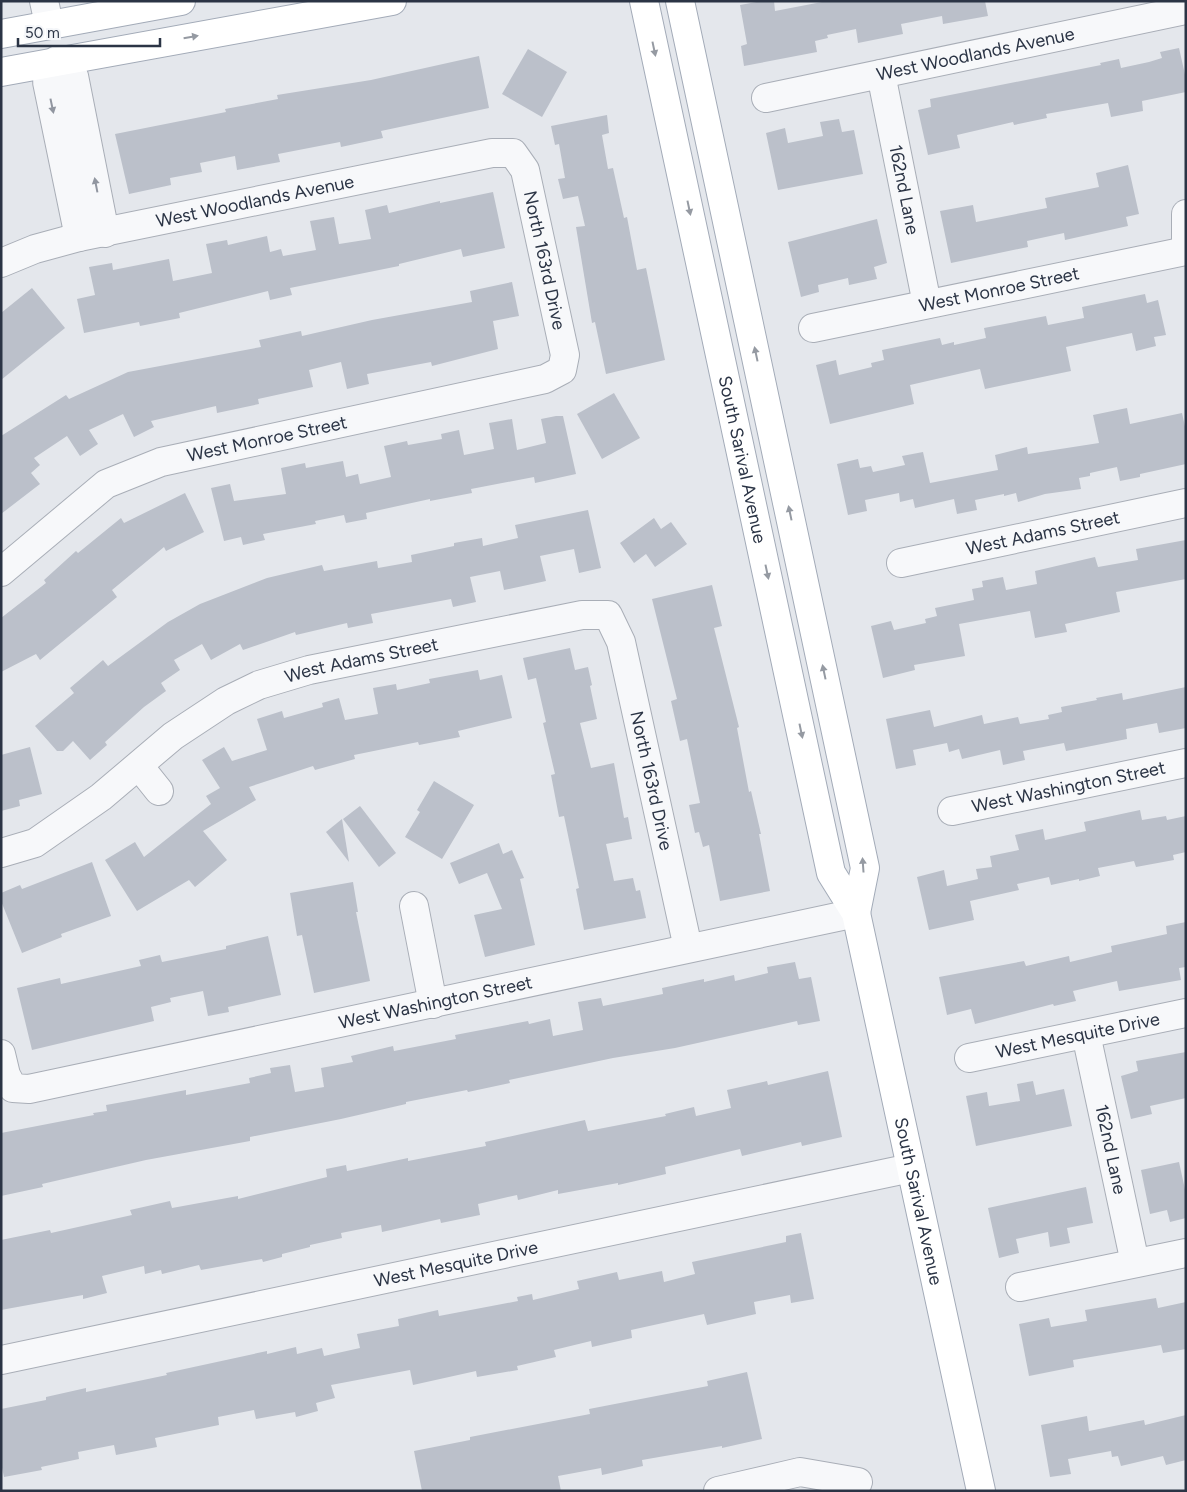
<svg xmlns="http://www.w3.org/2000/svg" width="1187" height="1492" viewBox="0 0 1187 1492" font-family="Figtree,sans-serif">
  <style>
    .building { fill: #bbc0ca }
    .lines { fill: none; stroke-linecap: round; stroke-linejoin: round }
    .minor-casing { stroke: #a9aeb7; stroke-width: 30 }
    .major-casing { stroke: #a3abb8; stroke-width: 30 }
    .minor { stroke: #f7f8fa; stroke-width: 28 }
    .major { stroke: #fff; stroke-width: 28 }
    .oneway { fill: #959aa2 }
    .oneway2 { fill: #9196a0 }
    .labels { text-anchor: middle; stroke-width: 4.5; stroke-linejoin: round; paint-order: stroke }
    .street-label { font-size: 18px; fill: #2b3445; stroke: #f4f6f9 }
  </style>
  <rect width="100%" height="100%" fill="#e4e7ec"/>
  <g class="building">
    <path d="M762,1H774L775,11L827,1H985L988,16L943,24L942,16L901,24L903,34L858,43L856,29L827,35L828,38L815,41L817,52L744,66L741,46L747,44L740,5Z"/>
    <path d="M1179,48L1186,79V92L1142,101L1143,111L1111,117L1108,103L1046,114L1047,118L1014,125L1013,122L957,135L960,148L928,155L918,110L931,107L930,99L1101,65L1100,63L1119,59L1121,68L1149,62L1162,58L1160,52Z"/>
    <path d="M528,49L567,72L542,117L502,94Z"/>
    <path d="M479,56L489,108L381,131L383,138L341,147L340,142L278,154L280,162L237,170L235,156L200,163L202,172L170,178L171,185L129,194L115,134L226,112L225,109L278,99L277,95L371,80Z"/>
    <path d="M607,115L609,133L602,135L608,169L613,168L624,218L627,217L637,270L646,268L665,360L606,374L595,322L592,323L576,227L585,226L578,196L563,199L558,179L565,178L559,144L555,145L551,126Z"/>
    <path d="M839,119L842,132L854,130L863,174L778,190L766,133L785,128L788,143L823,136L820,122Z"/>
    <path d="M1128,165L1139,214L1126,217L1128,226L1065,240L1064,233L1027,241L1028,247L951,263L940,211L973,205L976,222L1047,208L1045,198L1099,187L1096,173Z"/>
    <path d="M493,192L505,248L463,257L461,249L399,264V266L290,288L292,295L270,300L268,291L179,313L180,318L140,326L139,322L84,333L77,299L95,295L89,267L112,263L113,270L169,259L173,281L212,273L206,244L227,240L228,245L267,236L270,252L281,249L283,256L316,250L310,221L334,217L339,244L371,239L365,210L387,205L389,213L440,201V203Z"/>
    <path d="M877,219L887,263L874,267L877,279L849,285L848,278L818,285L819,292L801,297L788,242Z"/>
    <path d="M512,282L519,316L493,321L498,349L432,366L431,362L367,374L369,384L347,389L341,362L309,370L313,387L258,399L259,404L217,413L216,406L151,421L154,427L134,437L123,414L89,430L98,444L80,456L67,436L34,458L40,465L31,473L40,484L1,514V436L66,395L69,399L128,372L261,347L259,340L301,331L302,336L372,320L472,302L470,291Z"/>
    <path d="M32,288L65,328L1,380V313Z"/>
    <path d="M1145,294L1147,303L1158,300L1166,335L1154,337L1156,346L1136,351L1132,333L1066,347L1071,371L985,389L980,369L910,385L914,404L830,424L816,365L836,360L839,375L872,367L871,363L884,360L882,350L940,338L942,345L954,342V345L986,338L984,328L1046,316L1048,325L1084,318L1082,307Z"/>
    <path d="M614,393L640,438L602,459L577,414Z"/>
    <path d="M1127,408L1130,424L1182,413L1186,431V464L1140,474V477L1120,481L1117,467L1090,473V476L1079,478L1081,489L1045,494L1018,502L1016,493L1004,496V494L975,500L977,510L957,514L954,499L915,508L913,499L900,502L899,493L865,500L867,511L848,515L837,464L858,459L860,468L871,466L873,472L905,465L902,456L923,452L930,483L998,470L995,455L1027,447L1028,454L1099,443L1093,415Z"/>
    <path d="M556,416H563L576,474L535,483L534,477L471,489L472,493L430,501V499L366,513L367,519L346,523L344,515L315,521L316,524L263,534L265,540L243,545L241,537L224,541L211,488L230,484L234,501L286,494L281,468L305,463L306,468L343,461L346,477L358,474L360,484L391,477L384,446L407,441L408,445L442,439L441,434L459,430L464,455L494,449L489,423L512,419L517,450L546,443L541,419Z"/>
    <path d="M185,493L204,532L166,551L164,547L112,590L117,597L40,660L36,654L1,672V618L46,583L44,580L76,551L78,553L121,518L124,523Z"/>
    <path d="M588,510L601,568L579,573L574,549L540,556L546,581L504,590L500,571L470,577L476,602L453,607L451,599L371,614L373,623L348,628L347,623L296,635L295,632L243,650L240,644L211,660L202,644L174,660L180,670L161,683L166,691L144,707L105,742L107,745L90,760L73,741L63,751H57L35,726L74,693L70,688L103,660L108,666L168,622L200,604L267,578L322,565L324,571L377,561L378,568L412,562L411,555L454,546V543L482,538L483,546L518,538L515,525Z"/>
    <path d="M654,518L661,529L671,522L687,544L655,567L646,554L634,563L620,543Z"/>
    <path d="M1186,540V579L1116,592L1120,612L1065,624L1067,632L1035,638L1030,611L959,624L965,656L914,665L915,670L883,678L871,626L891,621L894,630L926,623L925,619L937,616L935,608L974,600L972,589L983,587L982,581L1003,577L1006,590L1037,584L1035,571L1095,557L1098,567L1138,560L1136,549Z"/>
    <path d="M712,585L722,626L714,628L739,727L737,728L749,792L751,791L761,834H759L770,891L720,901L709,845L703,847L699,832L695,833L689,805L700,803L687,739L680,741L671,701L677,699L652,599Z"/>
    <path d="M570,648L575,670L588,667L592,685L590,686L597,719L580,723L591,768L614,763L624,818L628,817L632,839L606,844L614,881L633,878L636,891L640,890L646,918L584,930L576,889L579,888L564,816L559,817L551,775L555,774L543,723L546,722L536,678L528,680L523,658Z"/>
    <path d="M478,670L480,680L502,675L512,718L458,731L460,737L419,745L418,742L354,755L355,759L315,770L313,766L249,787L256,800L203,831L227,860L195,887L189,880L137,911L105,860L135,842L144,857L211,804L206,796L220,788L202,760L224,747L232,761L267,750L257,719L282,711L284,718L323,707L322,703L339,698L345,720L378,714L373,688L396,684L397,690L430,683L429,679Z"/>
    <path d="M1186,687V728L1159,733L1157,723L1126,729L1127,739L1066,751L1064,743L1023,751L1025,760L1003,765L1000,750L962,759L959,749L949,752L947,743L913,750L916,765L896,769L886,719L930,710L934,727L982,715L984,724L1018,717L1020,724L1049,719L1048,715L1062,712L1061,707L1097,700L1096,698L1122,693L1123,700Z"/>
    <path d="M30,747L42,794L19,800L20,806L1,811V755Z"/>
    <path d="M434,781L474,805L442,859L405,837L420,812L417,810Z"/>
    <path d="M360,806L396,853L379,867L343,819Z"/>
    <path d="M1140,810L1142,820L1166,816L1167,820L1186,816V852L1173,855L1174,860L1136,867L1134,861L1098,868L1100,876L1079,881V879L1051,885L1049,877L1017,884L1019,890L970,901L974,920L929,930L917,877L944,870L947,886L978,879L976,869L992,867L990,856L1019,850L1015,835L1043,829L1045,840L1086,831L1084,822Z"/>
    <path d="M342,819L349,862L326,832Z"/>
    <path d="M499,843L503,854L512,850L524,878L520,879L535,945L485,957L474,915L502,909L487,873L459,884L450,863Z"/>
    <path d="M92,862L111,916L61,934L62,937L22,953L1,901V893L20,885L22,889Z"/>
    <path d="M353,882L358,912H356L370,981L314,993L302,935L297,936L290,893Z"/>
    <path d="M1186,922V967L1179,968L1181,980L1119,991L1117,981L1073,991L1076,1001L1054,1006L1053,1004L975,1024L971,1009L947,1015L939,977L1024,961L1026,966L1069,956L1070,962L1112,952L1111,946L1167,934L1166,926Z"/>
    <path d="M268,936L281,995L228,1007L229,1012L208,1016L203,991L170,998L171,1002L151,1007L154,1021L32,1050L17,988L60,978L61,984L141,966L139,960L160,955L162,962L226,949V946Z"/>
    <path d="M795,962L799,979L811,977L820,1021L798,1025L797,1021L675,1048L613,1058L509,1080L510,1083L468,1092L467,1090L406,1102V1104L341,1119L250,1137V1141L146,1160L42,1184L43,1187L1,1196V1133L94,1115L93,1113L107,1111L106,1105L134,1100L186,1090V1095L250,1083L249,1078L271,1073L270,1068L290,1065L295,1092L324,1087L321,1068L353,1062L351,1056L393,1046L394,1051L456,1039L455,1035L528,1021L529,1024L550,1019L553,1036L583,1030L578,1002L601,998L603,1006L663,994L662,988L704,979V982L734,975L735,981L768,973L767,967Z"/>
    <path d="M1186,1052V1098L1150,1106L1152,1114L1131,1119L1121,1076L1138,1071L1136,1061Z"/>
    <path d="M828,1071L842,1137L802,1146L801,1142L742,1156L740,1149L665,1167L666,1174L618,1185V1183L558,1194V1190L518,1200L517,1195L478,1204L480,1215L441,1223L440,1219L382,1232L381,1225L341,1233L342,1238L310,1245V1247L282,1254V1257L263,1262L262,1259L201,1270L199,1265L162,1274L161,1270L145,1274L144,1266L102,1276L107,1293L83,1299V1295L1,1310V1240L50,1230L51,1233L132,1215L130,1210L170,1201L172,1208L238,1196V1199L327,1177L326,1169L346,1165L347,1171L408,1158V1161L486,1146L485,1142L585,1120L588,1131L666,1116L665,1114L694,1107L696,1116L731,1108L727,1090L767,1081L768,1085Z"/>
    <path d="M1033,1081L1036,1095L1064,1089L1072,1126L976,1146L966,1096L987,1092L989,1106L1020,1101L1017,1084Z"/>
    <path d="M1179,1162L1186,1194V1218L1170,1222L1167,1210L1150,1214L1141,1170Z"/>
    <path d="M1086,1187L1093,1223L1067,1228L1070,1243L1050,1247L1048,1232L1016,1239L1019,1253L999,1258L988,1208Z"/>
    <path d="M801,1233L814,1299L791,1303L790,1295L754,1302L756,1314L707,1325L704,1314L631,1330L632,1338L592,1347L591,1341L554,1350L556,1357L517,1366L518,1370L477,1377L476,1371L413,1385L410,1370L331,1385L335,1398L316,1403L318,1411L296,1417L295,1412L256,1419L254,1410L218,1417L219,1425L155,1438L157,1447L116,1455L114,1445L78,1452L79,1459L41,1467L42,1470L4,1477L1,1463V1409L46,1400V1397L86,1388V1392L167,1375L166,1373L267,1351V1354L296,1347L297,1354L322,1348L324,1356L360,1348L357,1334L399,1326L398,1319L438,1310L439,1316L518,1301L517,1297L532,1294L533,1300L579,1289L577,1281L617,1272L619,1280L662,1271L664,1282L695,1274L692,1262L786,1242V1236Z"/>
    <path d="M1156,1298L1158,1308L1186,1302V1349L1163,1353L1161,1345L1144,1348L1073,1360L1074,1367L1029,1376L1019,1324L1049,1318L1051,1327L1087,1321L1085,1310Z"/>
    <path d="M747,1372L762,1439L722,1448V1446L642,1460L643,1466L602,1475L601,1468L558,1476L561,1491H422L414,1451L470,1440V1437L590,1414L589,1409L708,1386L707,1381Z"/>
    <path d="M1186,1415V1460L1166,1465L1163,1456L1121,1466L1118,1456L1112,1457L1111,1451L1068,1459L1071,1474L1050,1477L1041,1425L1087,1416L1089,1431L1144,1420L1145,1425Z"/>
  </g>
  <g class="lines">
    <g class="minor-casing">
      <g id="minor">
        <path d="M44,1L49,24"/>
        <path id="s1" d="M881,74L927,304"/>
        <path id="s2" d="M766,98L1186,10"/>
        <path d="M1186,214V245"/>
        <path d="M79,237L47,82L57,60L74,76L105,233"/>
        <path id="s3" d="M1,263L35,249L79,237L492,153H513L525,170L565,355L562,370L545,379L161,462L106,484L1,572"/>
        <path id="s4" d="M813,328L1186,251"/>
        <path id="s5" d="M901,563L1186,503"/>
        <path d="M139,766L159,791"/>
        <path id="s6" d="M952,811L1186,763"/>
        <path id="s7" d="M1,853L35,843L101,797L173,736L226,701L259,685L309,670L582,615H608L621,642L688,948"/>
        <path d="M414,906L433,1004"/>
        <path id="s8" d="M1086,1034L1135,1263"/>
        <path id="s9" d="M1,1054L6,1075L13,1088L29,1089L856,913"/>
        <path id="s10" d="M969,1058L1186,1013"/>
        <path d="M1020,1287L1186,1253"/>
        <path id="s11" d="M1,1360L911,1168"/>
        <path d="M718,1491L800,1472L858,1482"/>
      </g>
    </g>
    <g class="major-casing">
      <g id="major">
        <path id="s12" d="M644,1L831,873L856,913L981,1491"/>
        <path d="M680,1L865,868L856,913"/>
        <path d="M1,34L181,1"/>
        <path d="M1,72L392,1"/>
      </g>
    </g>
    <use href="#minor" class="minor"/>
    <use href="#major" class="major"/>
  </g>
  <defs><path id="oneway-solid" d="M-6-.8H1V-3.2L6.5 0L1 3.2V.8H-6Z" transform="scale(1.25)"/></defs>
  <g class="oneway">
    <use href="#oneway-solid" transform="translate(191 37) rotate(-10)"/>
    <use href="#oneway-solid" transform="translate(654 49) rotate(78)"/>
    <use href="#oneway-solid" transform="translate(689 208) rotate(78)"/>
    <use href="#oneway-solid" transform="translate(756 354) rotate(-102)"/>
    <use href="#oneway-solid" transform="translate(790 513) rotate(-102)"/>
    <use href="#oneway-solid" transform="translate(767 572) rotate(78)"/>
    <use href="#oneway-solid" transform="translate(824 672) rotate(-102)"/>
    <use href="#oneway-solid" transform="translate(801 731) rotate(78)"/>
    <use href="#oneway-solid" transform="translate(863 865) rotate(-94)"/>
  </g>
  <g class="oneway2">
    <use href="#oneway-solid" transform="translate(52 106) rotate(78)"/>
    <use href="#oneway-solid" transform="translate(96 185) rotate(-101)"/>
  </g>
  <g class="labels">
    <g class="street-label">
      <text dy="6" stroke="none"><textPath href="#s2" startOffset="214">West Woodlands Avenue</textPath></text>
      <text dy="6" stroke="none"><textPath href="#s1" startOffset="118">162nd Lane</textPath></text>
      <text dy="6" stroke="none"><textPath href="#s3" startOffset="262">West Woodlands Avenue</textPath></text>
      <text dy="6" stroke="none"><textPath href="#s3" startOffset="638">North 163rd Drive</textPath></text>
      <text dy="6" stroke="none"><textPath href="#s4" startOffset="190">West Monroe Street</textPath></text>
      <text transform="translate(267 439) rotate(-12)" y="6">West Monroe Street</text>
      <text dy="6" stroke="none"><textPath href="#s12" startOffset="469">South Sarival Avenue</textPath></text>
      <text dy="6" stroke="none"><textPath href="#s5" startOffset="145">West Adams Street</textPath></text>
      <text dy="6" stroke="none"><textPath href="#s7" startOffset="416">West Adams Street</textPath></text>
      <text dy="6" stroke="none"><textPath href="#s7" startOffset="839">North 163rd Drive</textPath></text>
      <text dy="6" stroke="none"><textPath href="#s6" startOffset="119">West Washington Street</textPath></text>
      <text dy="6" stroke="none"><textPath href="#s9" startOffset="468">West Washington Street</textPath></text>
      <text dy="6" stroke="none"><textPath href="#s10" startOffset="111">West Mesquite Drive</textPath></text>
      <text dy="6" stroke="none"><textPath href="#s8" startOffset="118">162nd Lane</textPath></text>
      <text dy="6" stroke="none"><textPath href="#s12" startOffset="1234">South Sarival Avenue</textPath></text>
      <text dy="6" stroke="none"><textPath href="#s11" startOffset="465">West Mesquite Drive</textPath></text>
    </g>
  </g>
  <rect width="1187" height="1492" fill="none" stroke="#2b3445" stroke-width="5"/>
  <path d="M18 38v8h142v-8" fill="none" stroke="#2b3445" stroke-width="2.5"/>
  <text x="25" y="38" font-size="15" fill="#2b3445" stroke="#f4f6f9" stroke-width="4" paint-order="stroke">50 m</text>
</svg>
